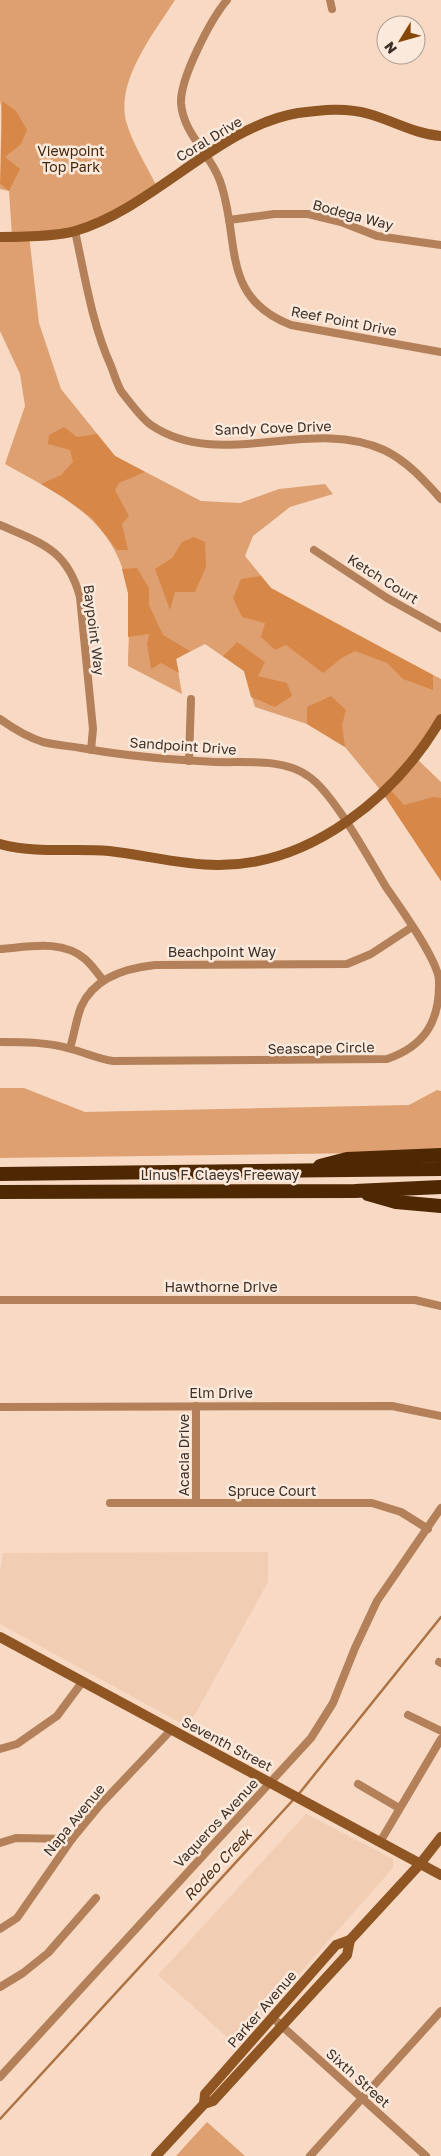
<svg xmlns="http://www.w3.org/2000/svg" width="441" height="2156" viewBox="0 0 441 2156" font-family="'Golos Text',sans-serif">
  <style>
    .built { fill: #f1cdb3 }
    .green { fill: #dea070 }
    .forest { fill: #d78849 }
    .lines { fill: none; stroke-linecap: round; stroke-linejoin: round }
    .stream { stroke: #ad7344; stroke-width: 2.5 }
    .street { stroke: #b38059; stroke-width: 8 }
    .secondary { stroke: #8f5523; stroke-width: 10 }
    .highway { stroke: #4e2703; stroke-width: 14 }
    .labels { text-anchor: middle; stroke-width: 5; stroke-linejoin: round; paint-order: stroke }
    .street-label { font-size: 14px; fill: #3c3129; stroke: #fbe9dc }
    .park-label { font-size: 14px; fill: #46260b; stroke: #fbe9dc }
    .water-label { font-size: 15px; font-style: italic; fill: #4f2f14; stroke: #fbe9dc }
  </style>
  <rect width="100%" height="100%" fill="#f7d9c4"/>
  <g class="built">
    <path d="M268,1552V1582L188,1727L0,1624V1572L3,1553Z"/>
    <path d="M306,1814L393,1859V1868L236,2045L158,1975Z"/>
  </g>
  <g class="green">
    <path d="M0,0H175C154,33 116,80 126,121C132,143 147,166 157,187L75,231L29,235L39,323L61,389L115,456L201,501L240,503L279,489L325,484L333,494L290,507L253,536L245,556L271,588L329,621L441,679V719L415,757L441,782V881L382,792L345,747L307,724L255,707L244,671L205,644L176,659L182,694L128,666C128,642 131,617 128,593C118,520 63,497 5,464L25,406L20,374L0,331V237L12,236L9,191L0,189V184L8,190L2,134L1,101L0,106Z"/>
    <path d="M0,1088H24L85,1112L409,1105L437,1090L441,1091V1149L366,1153L0,1158Z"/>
    <path d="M207,2122L245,2156H176Z"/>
  </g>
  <g class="forest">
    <path d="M2,101L16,111L27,130L21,144L5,157L20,169L9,191L0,184Z"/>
    <path d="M64,427L77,437L97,434L115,456L145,472L119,483L115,490L129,516L122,524L128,550H117L92,518L63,497L41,484L61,475L73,462L70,450L48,444L49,435Z"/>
    <path d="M194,537L205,542L206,567L195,592H175L170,610L155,569L172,558L182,542Z"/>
    <path d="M137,568L149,588V605L163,635L190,651L176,659L179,673L161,663L151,669L147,644L149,634L128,637V593L122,569Z"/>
    <path d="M261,576L271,588L433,675V690L403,679L387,663L355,651L342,658L323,673L286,645L275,650L261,637L265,623L242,617L233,598L241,579Z"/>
    <path d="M237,642L265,662L258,676L287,683L292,696L275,707L251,697L244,671L223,656Z"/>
    <path d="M331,696L346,710L342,725L345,747L307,724V707Z"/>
    <path d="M388,787L404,805L433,797L441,798V881L382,792Z"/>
  </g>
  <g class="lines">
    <g class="stream">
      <path d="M298,1795L441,1617"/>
      <path d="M0,2119L294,1799"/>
    </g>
    <g class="street">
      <path d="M227,0C211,19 180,78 181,103C183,134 211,154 220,181C241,240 219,297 291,325L441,352"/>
      <path d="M330,0L332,9"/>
      <path d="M229,220L274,214H308L341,222L377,236L441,245"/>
      <path d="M75,231C85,277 92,324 111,366C114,374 117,384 121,391C129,401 141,418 151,425C220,472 310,416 384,450C407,461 424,480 441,499"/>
      <path d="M0,525C41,543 67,549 80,597L93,729L91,750"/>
      <path d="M314,550L387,598L441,628"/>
      <path d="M0,719C14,729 27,737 43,742C55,745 69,746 81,748C126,756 170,760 216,762C246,763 283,758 308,776C333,792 369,859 386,887C399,906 439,961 439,981C440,1021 425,1046 387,1059L113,1061C98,1059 86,1053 71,1049C49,1042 23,1042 0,1042"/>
      <path d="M189,761L191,699"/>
      <path d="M0,949C28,947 62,939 85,959C92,965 97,973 103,980"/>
      <path d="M70,1048C74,1035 76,1020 81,1007C94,977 126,968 155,965L347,964L371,954L412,927"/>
      <path d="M0,1300H415L441,1306"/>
      <path d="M196,1406V1503"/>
      <path d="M0,1407L392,1406L441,1416"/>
      <path d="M110,1503H372L401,1512L428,1529"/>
      <path d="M439,1662L441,1663"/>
      <path d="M408,1715L441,1731"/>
      <path d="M0,1749L17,1744L57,1716L83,1681"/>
      <path d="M358,1784L399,1808"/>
      <path d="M380,1842L441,1739"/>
      <path d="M0,1843L16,1838L72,1839"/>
      <path d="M0,1929L17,1918L72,1839L100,1805L172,1729"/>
      <path d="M0,1987L23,1973L48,1953L96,1898"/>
      <path d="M273,2018L426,2156"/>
      <path d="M0,2077L311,1738L333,1703L355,1648L377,1601L441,1508"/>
      <path d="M310,2156L441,2011"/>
    </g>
    <g class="secondary">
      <path d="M0,237C18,237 59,236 75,231C152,209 219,126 298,113C321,110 346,107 369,114C394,121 415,134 441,136"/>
      <path d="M0,844C39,854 71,848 109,851C145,855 181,865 217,865C311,866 396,796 441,719"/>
      <path d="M0,1637L441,1875"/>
      <path d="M204,2104L205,2094L336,1945L350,1940"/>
      <path d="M156,2156L204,2104L213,2101L347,1955L350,1940L420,1864L441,1837"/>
    </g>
    <g class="highway">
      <path d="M320,1166L347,1159L441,1155"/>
      <path d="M0,1174L441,1169"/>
      <path d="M0,1192L355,1191L441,1187"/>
      <path d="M368,1194L396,1202L441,1206"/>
    </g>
  </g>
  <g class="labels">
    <g class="street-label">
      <text transform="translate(209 139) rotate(-31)" y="5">Coral Drive</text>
      <text transform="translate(353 215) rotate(15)" y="5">Bodega Way</text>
      <text transform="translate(344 321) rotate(11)" y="5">Reef Point Drive</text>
      <text transform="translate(273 428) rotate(-2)" y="5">Sandy Cove Drive</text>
      <text transform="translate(383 579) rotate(32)" y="5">Ketch Court</text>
      <text transform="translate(94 630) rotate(83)" y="5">Baypoint Way</text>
      <text transform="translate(183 746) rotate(4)" y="5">Sandpoint Drive</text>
      <text x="222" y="957">Beachpoint Way</text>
      <text transform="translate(321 1048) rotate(-1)" y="5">Seascape Circle</text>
      <text x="220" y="1180">Linus F. Claeys Freeway</text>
      <text x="221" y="1292">Hawthorne Drive</text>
      <text x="221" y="1398">Elm Drive</text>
      <text transform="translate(184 1455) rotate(-90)" y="5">Acacia Drive</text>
      <text x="272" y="1496">Spruce Court</text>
      <text transform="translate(227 1744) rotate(28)" y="5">Seventh Street</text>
      <text transform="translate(74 1820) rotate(-51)" y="5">Napa Avenue</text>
      <text transform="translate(216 1823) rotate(-47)" y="5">Vaqueros Avenue</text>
      <text transform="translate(262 2009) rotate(-49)" y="5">Parker Avenue</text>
      <text transform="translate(358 2078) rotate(42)" y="5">Sixth Street</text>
    </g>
    <g class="park-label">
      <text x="71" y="156">Viewpoint<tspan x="71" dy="16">Top Park</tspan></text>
    </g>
    <g class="water-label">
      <text transform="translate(218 1865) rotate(-47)" y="5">Rodeo Creek</text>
    </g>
  </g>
  <g transform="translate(401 40) rotate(233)"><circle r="24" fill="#fbe9dc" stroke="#af9f94"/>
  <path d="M0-4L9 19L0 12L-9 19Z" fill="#854707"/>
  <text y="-8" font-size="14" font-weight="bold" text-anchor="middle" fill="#3c3129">N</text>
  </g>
</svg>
